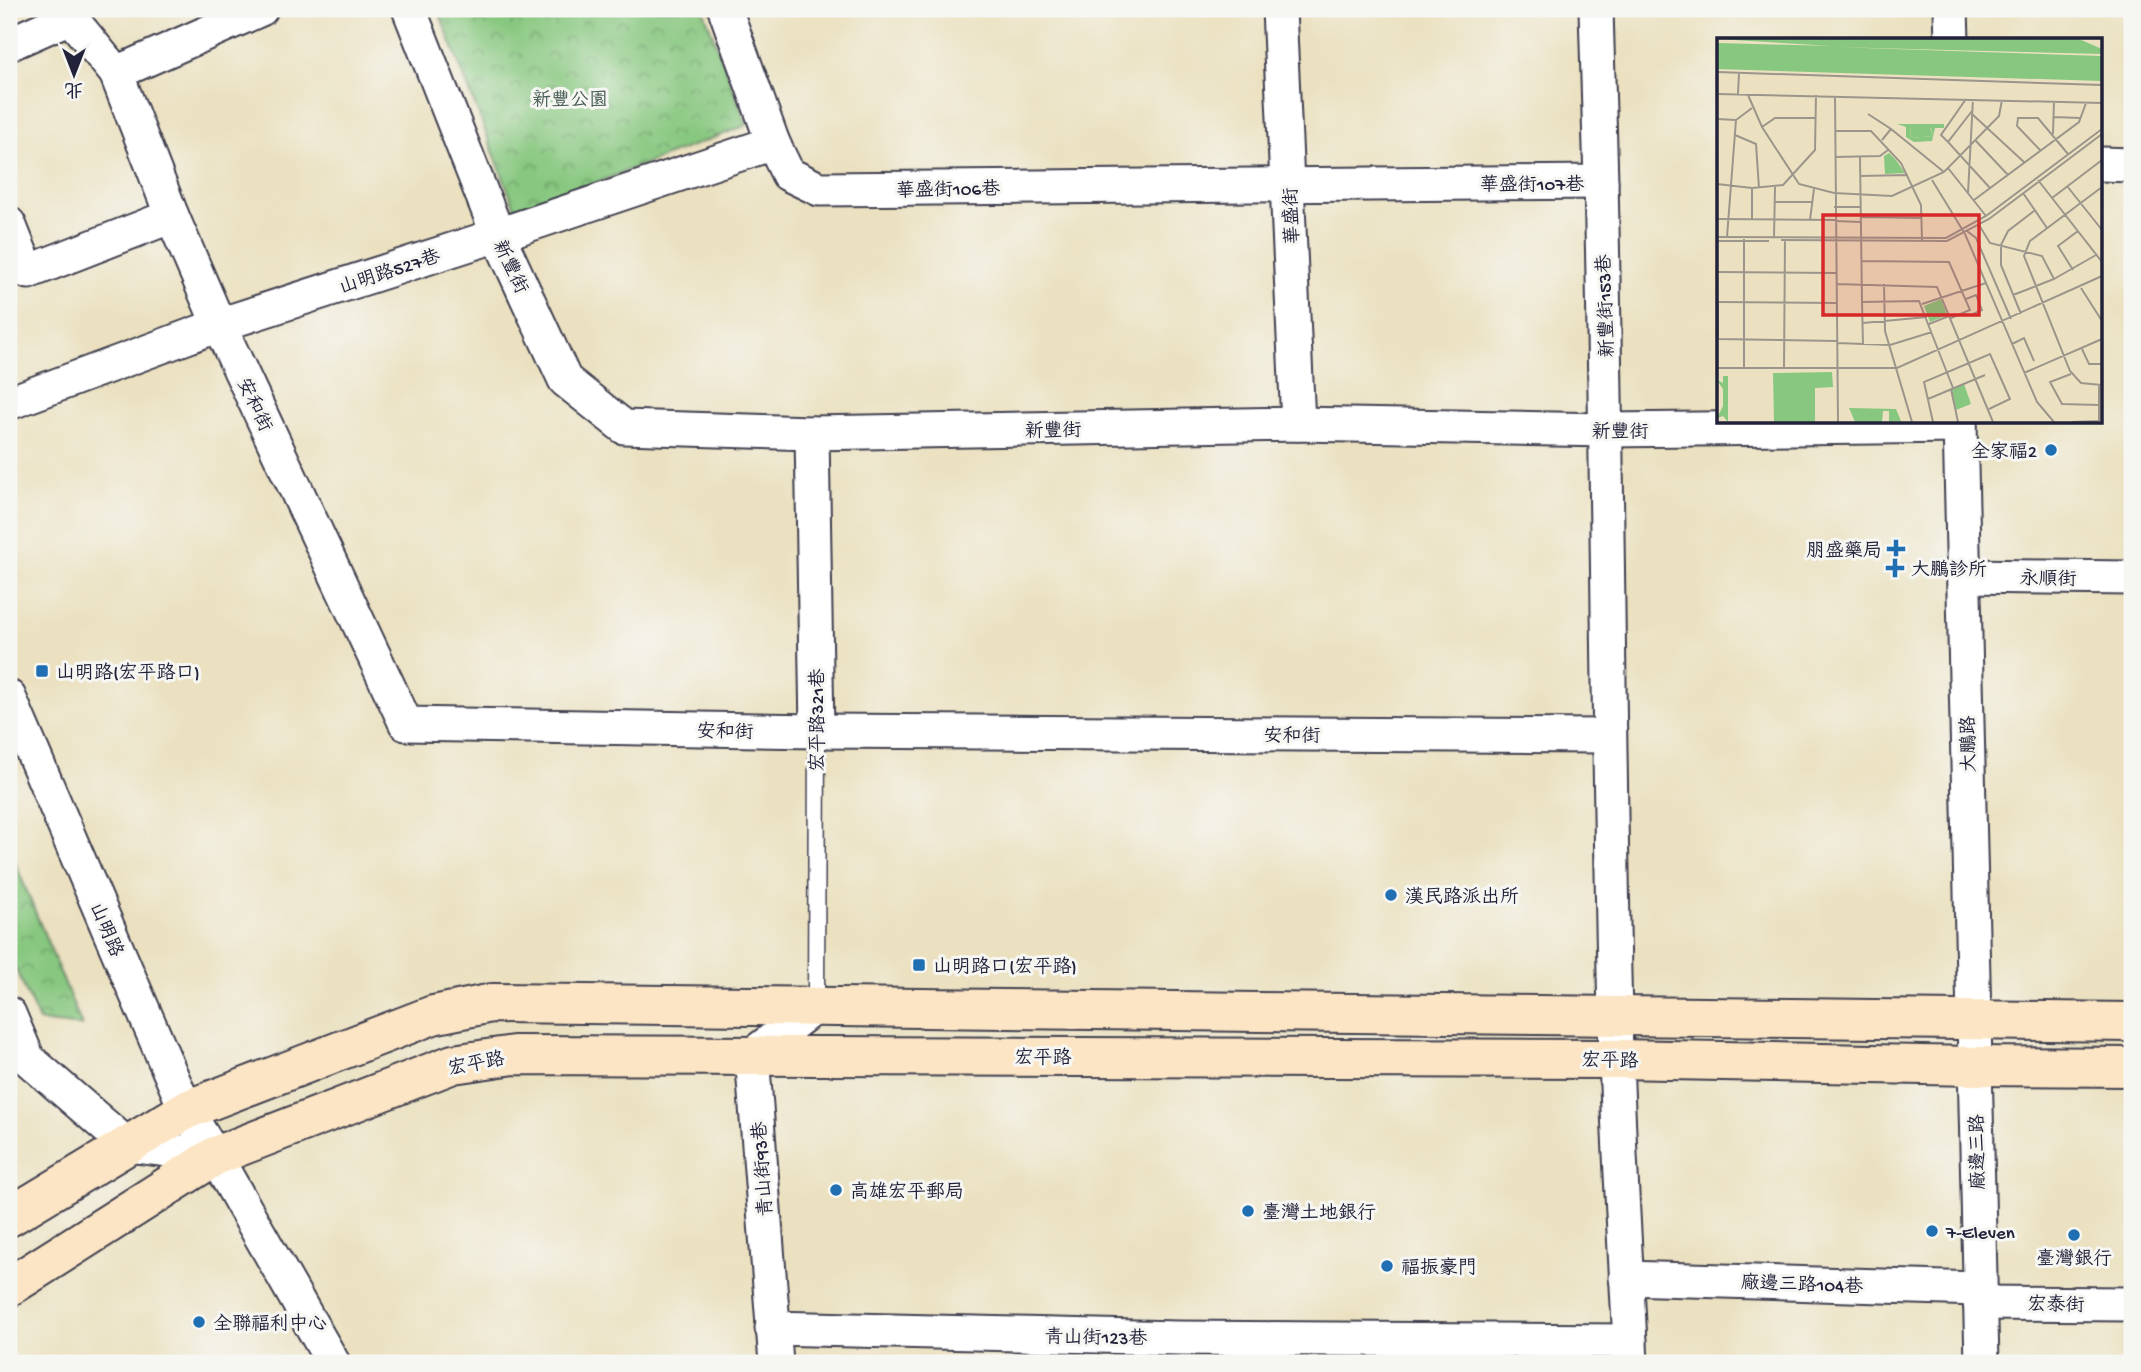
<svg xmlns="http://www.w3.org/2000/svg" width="2141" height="1372" viewBox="0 0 2141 1372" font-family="'Gochi Hand','LXGW WenKai TC',sans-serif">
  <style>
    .park { fill: url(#park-crowns); stroke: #54745d; stroke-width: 2 }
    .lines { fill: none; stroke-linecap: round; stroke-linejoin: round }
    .lane-casing { stroke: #403f4f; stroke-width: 19 }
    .street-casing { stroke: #403f4f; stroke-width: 37 }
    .secondary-casing { stroke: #403f4f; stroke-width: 42 }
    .lane { stroke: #fff; stroke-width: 16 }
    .street { stroke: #fff; stroke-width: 33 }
    .secondary { stroke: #fce5c4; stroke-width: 38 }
    .poi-dot { fill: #1f6fb2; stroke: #f6f6f2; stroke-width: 2.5 }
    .labels { text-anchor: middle; stroke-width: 6; stroke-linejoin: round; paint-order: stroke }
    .park-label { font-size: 19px; fill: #455c53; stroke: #f6f6f2 }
    .street-label { font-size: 19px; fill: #22223b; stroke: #f6f6f2 }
    .poi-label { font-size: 19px; fill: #22223b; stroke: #f6f6f2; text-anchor: start }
    .inset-road { fill: none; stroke: #9b958b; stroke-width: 2 }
    .view { fill: #d62828; fill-opacity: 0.15; stroke: #d62828; stroke-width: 3.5 }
    .inset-edge { fill: none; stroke: #22223b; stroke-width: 3.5 }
  </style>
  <defs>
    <pattern id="park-crowns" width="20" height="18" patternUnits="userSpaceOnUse" patternTransform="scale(1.75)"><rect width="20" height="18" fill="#87c77f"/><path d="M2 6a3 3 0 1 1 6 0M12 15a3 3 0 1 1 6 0" fill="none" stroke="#6ea169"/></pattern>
  </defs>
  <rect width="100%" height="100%" fill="#f6f6f2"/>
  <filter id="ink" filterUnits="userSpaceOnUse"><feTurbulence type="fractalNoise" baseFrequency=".0143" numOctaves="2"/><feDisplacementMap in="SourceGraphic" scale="14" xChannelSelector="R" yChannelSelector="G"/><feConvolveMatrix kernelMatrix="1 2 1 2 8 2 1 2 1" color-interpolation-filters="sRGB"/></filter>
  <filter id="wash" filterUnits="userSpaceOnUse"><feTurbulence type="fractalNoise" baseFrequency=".00686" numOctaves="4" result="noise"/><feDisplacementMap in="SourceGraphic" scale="28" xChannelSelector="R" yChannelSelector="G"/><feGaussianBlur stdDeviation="1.57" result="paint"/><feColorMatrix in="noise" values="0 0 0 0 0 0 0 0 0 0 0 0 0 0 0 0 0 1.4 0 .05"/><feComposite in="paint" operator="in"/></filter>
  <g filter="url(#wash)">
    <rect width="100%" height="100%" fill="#ebe1c0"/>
    <g class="park">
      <path d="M438,9H703L747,125L517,213Z"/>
      <path d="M9,848L82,1026L39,1021L9,954Z"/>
    </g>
  </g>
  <g filter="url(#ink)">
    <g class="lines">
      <g class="lane-casing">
        <path id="lane" d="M816,1006L817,731"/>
      </g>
      <g class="street-casing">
        <g id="street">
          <path d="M66,9L70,17L116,73"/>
          <path d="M261,9L116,73L172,216L219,325L406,724L817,731L1609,736"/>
          <path d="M409,9L498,235L565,380L624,427L812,433L1298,424L1607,430L1960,426"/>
          <path d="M725,9L773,143L788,174L819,189L1601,182L1596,9"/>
          <path d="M1279,9L1298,424"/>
          <path d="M1951,9L1952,40"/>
          <path d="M9,44L70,17"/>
          <path d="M2101,164L2132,165"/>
          <path d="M1601,182C1608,473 1608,764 1616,1055C1619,1158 1626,1260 1631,1363"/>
          <path d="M9,224L28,272L172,216"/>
          <path d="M9,403L219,325L498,235L773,143"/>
          <path d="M1960,422L1982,1363"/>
          <path d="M812,433L817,731"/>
          <path d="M1964,576L2132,578"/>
          <path d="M9,697L186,1110L215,1156L333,1363"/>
          <path d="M9,1014L28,1059L127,1145L215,1156"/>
          <path d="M1626,1278L1978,1289"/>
          <path d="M1980,1303L2132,1304"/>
          <path d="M772,1328L1177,1338L1630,1341"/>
          <path d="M776,1363L752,1055L816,1006"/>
        </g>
      </g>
      <g class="secondary-casing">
        <g id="secondary">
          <path d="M9,1217L186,1110L433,1015L492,1003L2132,1022"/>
          <path d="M9,1287L215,1156L453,1064L514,1055L1616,1059L1974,1066L2132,1067"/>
        </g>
      </g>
      <use href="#lane" class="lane"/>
      <use href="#street" class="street"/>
      <use href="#secondary" class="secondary"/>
    </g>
  </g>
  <g class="poi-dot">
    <circle cx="2051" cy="450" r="7"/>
    <path d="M1892.5 538.5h7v7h7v7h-7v7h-7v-7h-7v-7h7z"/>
    <path d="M1891.5 557.5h7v7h7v7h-7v7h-7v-7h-7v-7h7z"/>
    <rect x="35" y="664" width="14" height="14" rx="3.5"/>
    <circle cx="1391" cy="895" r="7"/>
    <rect x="912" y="958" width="14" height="14" rx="3.5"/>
    <circle cx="836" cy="1190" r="7"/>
    <circle cx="1248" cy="1211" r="7"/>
    <circle cx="1932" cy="1231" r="7"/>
    <circle cx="2074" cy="1235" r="7"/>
    <circle cx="1387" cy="1266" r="7"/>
    <circle cx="199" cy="1322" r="7"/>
  </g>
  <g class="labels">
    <g class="park-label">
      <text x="570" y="105">新豐公園</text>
    </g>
    <g class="street-label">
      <text x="1532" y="190">華盛街107巷</text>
      <text transform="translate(948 188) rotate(-1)" y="7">華盛街106巷</text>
      <text transform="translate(1290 216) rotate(-92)" y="7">華盛街</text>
      <text transform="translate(512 266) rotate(65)" y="7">新豐街</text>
      <text transform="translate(389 270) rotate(-18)" y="7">山明路527巷</text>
      <text transform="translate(1604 306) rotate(-92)" y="7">新豐街153巷</text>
      <text transform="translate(256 404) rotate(65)" y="7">安和街</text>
      <text transform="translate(1053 429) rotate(-1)" y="7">新豐街</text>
      <text x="1620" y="437">新豐街</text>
      <text transform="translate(2048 577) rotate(1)" y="7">永順街</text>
      <text transform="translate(816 720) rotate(-90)" y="7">宏平路321巷</text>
      <text transform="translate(725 730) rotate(1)" y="7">安和街</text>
      <text x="1292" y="741">安和街</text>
      <text transform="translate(1967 744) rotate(-91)" y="7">大鵬路</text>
      <text transform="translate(108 929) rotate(67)" y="7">山明路</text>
      <text x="1043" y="1063">宏平路</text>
      <text transform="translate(1610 1059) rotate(1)" y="7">宏平路</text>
      <text transform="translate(476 1062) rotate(-11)" y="7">宏平路</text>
      <text transform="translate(1976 1152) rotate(-91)" y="7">廠邊三路</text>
      <text transform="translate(761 1169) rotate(-94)" y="7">青山街93巷</text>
      <text transform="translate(1802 1283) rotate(2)" y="7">廠邊三路104巷</text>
      <text transform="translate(2056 1303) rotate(1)" y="7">宏泰街</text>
      <text transform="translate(1096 1336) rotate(1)" y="7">青山街123巷</text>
    </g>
    <g class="poi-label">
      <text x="2037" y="457" text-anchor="end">全家福2</text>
      <text x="1882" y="556" text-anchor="end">朋盛藥局</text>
      <text x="1911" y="575">大鵬診所</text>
      <text x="56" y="678">山明路(宏平路口)</text>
      <text x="1405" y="902">漢民路派出所</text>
      <text x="933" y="972">山明路口(宏平路)</text>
      <text x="850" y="1197">高雄宏平郵局</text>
      <text x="1262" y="1218">臺灣土地銀行</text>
      <text x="1946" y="1238">7-Eleven</text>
      <text x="2074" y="1264" text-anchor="middle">臺灣銀行</text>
      <text x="1401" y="1273">福振豪門</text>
      <text x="213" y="1329">全聯福利中心</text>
    </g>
  </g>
  <g transform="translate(1717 38)">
    <rect width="385" height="385" fill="#ebe1c0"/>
    <path d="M0,1H362L385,11V16L118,9L385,18V43L0,31V5L115,8ZM194,89H213L216,98L193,100Z" fill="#87c77f"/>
    <path d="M172,115L179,122L188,135L168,136L167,118ZM224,261L230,277L213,284L207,268ZM115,334L116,349L98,350V384H57L56,335ZM247,346L254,366L239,372L235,352Z" fill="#87c77f"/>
    <path d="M180,86H227V90H218L215,103L197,104L189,99V89ZM194,89L214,90L216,98L193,100ZM6,338H11V384L6,378L0,380L6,368V351L0,342L6,345ZM132,370L179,371L184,383L172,384V373H166L165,384H138Z" fill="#87c77f" fill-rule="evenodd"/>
    <path class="inset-road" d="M0,34L385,47M0,56L385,65M21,56L22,35M31,57L45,89L82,146L117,155L175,158L227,134L282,78L285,62M118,58L121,384M255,73L231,104L273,150M151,76L174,91L165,102M255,76L308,125M337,79L363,80M0,81L19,82L35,70M45,89L58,80H98M174,91L227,134M118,93H154L184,125L204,167L205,202M336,96L337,63M18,97L39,106L42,150M259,103L291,137M231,104L224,97L249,61M324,113L300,88L301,80H321L351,116M118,119L163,118L171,112M143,119L145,264M231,130L269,178M143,138L191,137M215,142L248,196L320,364L337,384M321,142L385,224M0,146L35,150L66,147L98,112L99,57M350,148L385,192M385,149L313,203L307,218L353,333L364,345L385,347M35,150V182M251,155L256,61M306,155L330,190M335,160L385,122M257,162L362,84L369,65M57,164H95M117,169H143M143,179L205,180M0,181L118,182M93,182L97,151M118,183L143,184M262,187L273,205L325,218L337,241L296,257M250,193L259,200L294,281M0,199L229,200L269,178L385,91M10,199L19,82M57,200L58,149M27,201V330M64,202L230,203L272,181L385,96M0,203H52M145,223L232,224L253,272L234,280M356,232L341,208L361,193M0,234L119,235M337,241L379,217M119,246L220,249L276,384M167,246L168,293L195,384M364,250L385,283M249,261L259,257L265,272L256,276M0,264L119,265M1,264V301M205,266L269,245M304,276L284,227V207L291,193L317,173M146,285L210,279M212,286L232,278M0,301L120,303M120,305L173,307L215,294M295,306L307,300L317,323M146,307L145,264L202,263L236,350M365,311L372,326H385M0,330H180L385,238M67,330L68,201M307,335L385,301M354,336L333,344L345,366L382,367M382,347V383M234,351L241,384M211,361L268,337M216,384L207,344L273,316L293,361L272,371M355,384L382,383"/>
    <path class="view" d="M106,177H262V277H106Z"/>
    <rect width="385" height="385" class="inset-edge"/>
  </g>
  <rect width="2141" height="1372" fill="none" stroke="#f6f6f2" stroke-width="35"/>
  <g transform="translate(74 74) rotate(180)" stroke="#f6f6f2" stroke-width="5" paint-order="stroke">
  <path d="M0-5L12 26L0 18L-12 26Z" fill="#22223b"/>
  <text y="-10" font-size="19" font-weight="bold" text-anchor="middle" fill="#22223b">北</text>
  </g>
</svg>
